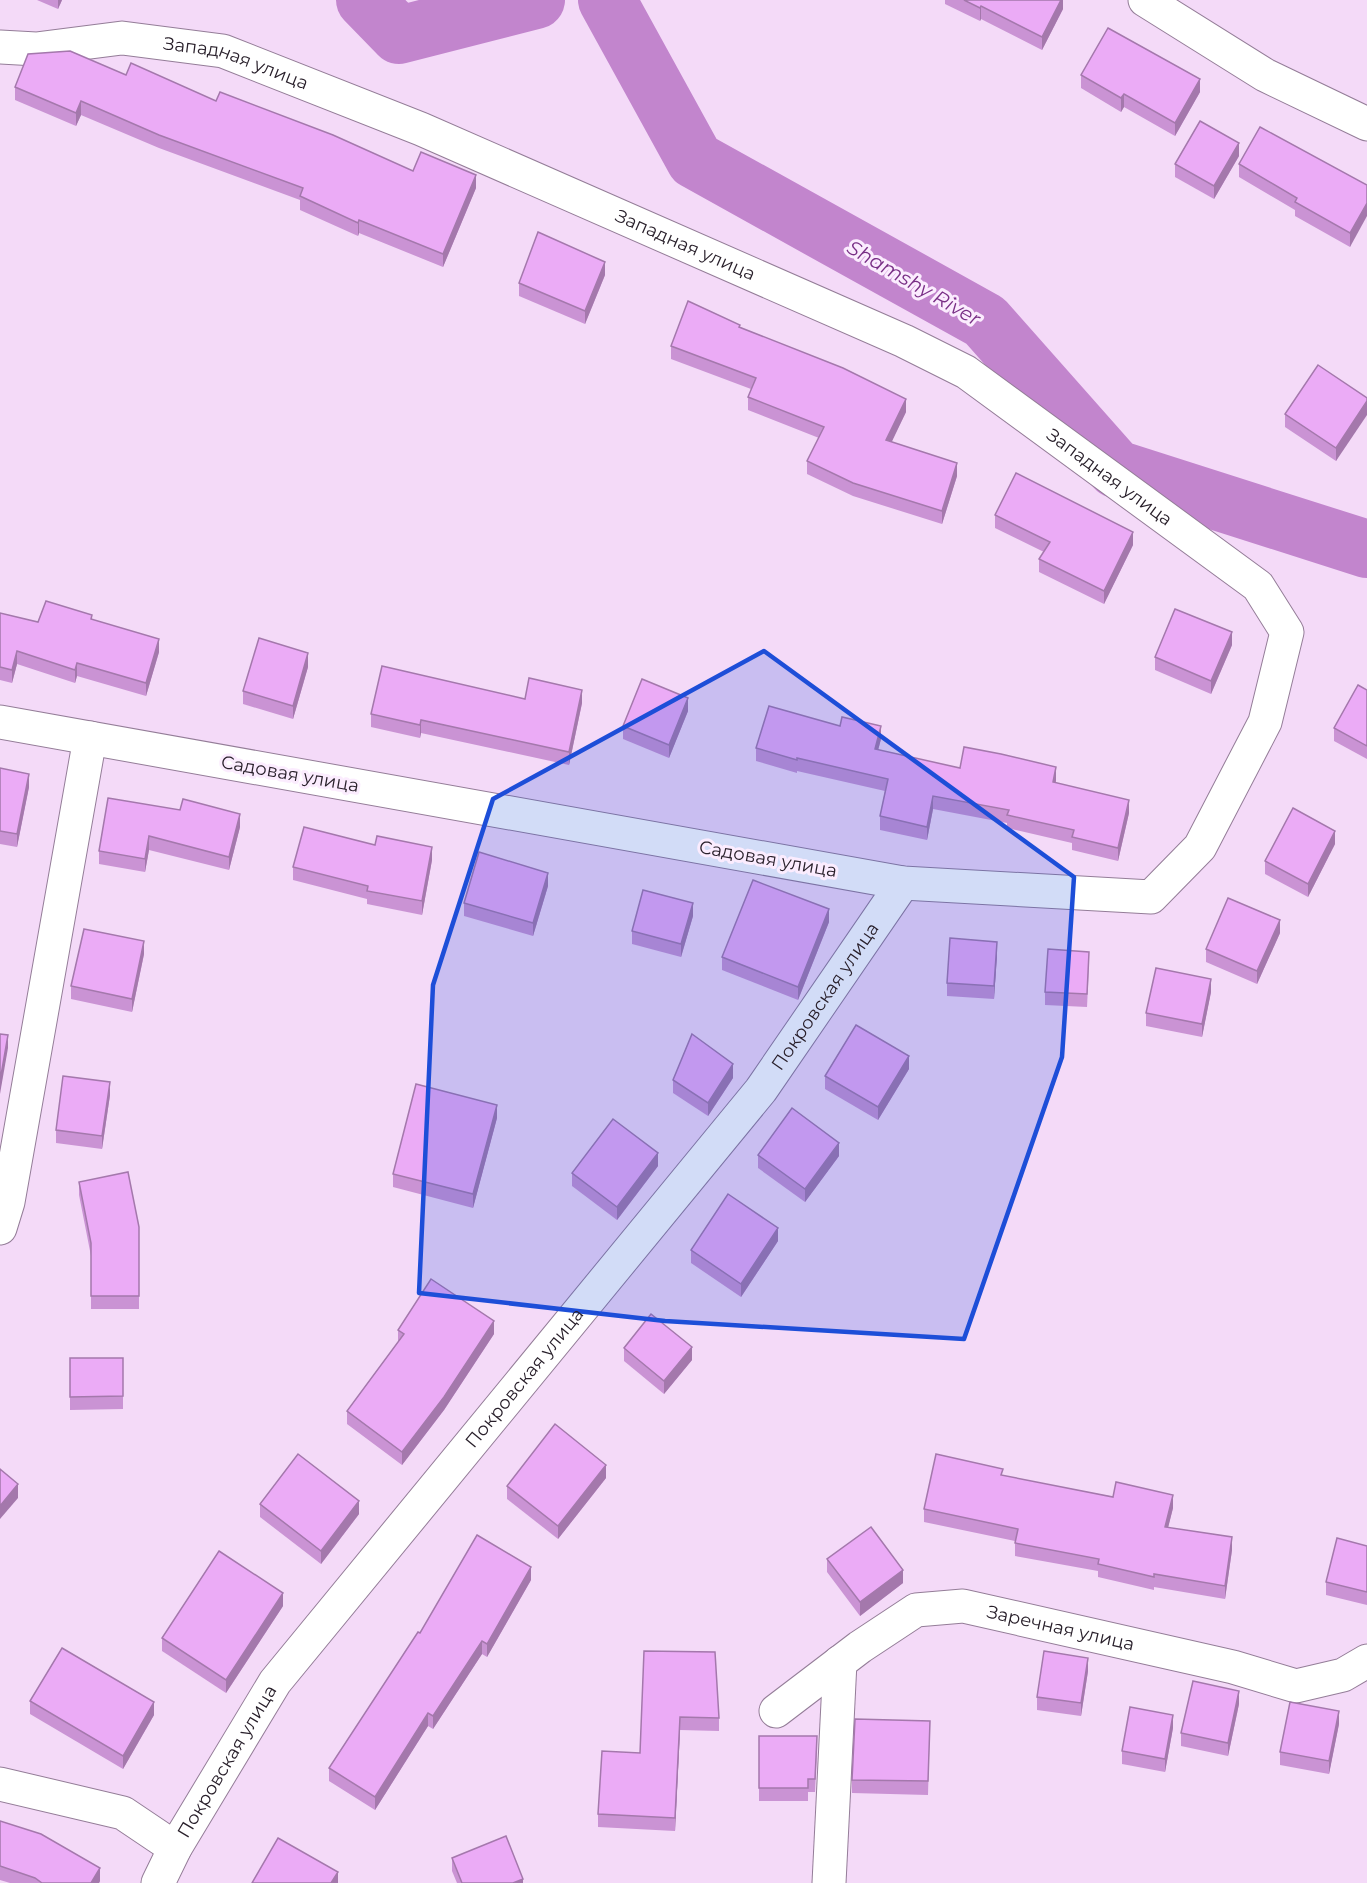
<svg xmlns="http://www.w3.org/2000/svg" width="1367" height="1883" viewBox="0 0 1367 1883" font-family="Montserrat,sans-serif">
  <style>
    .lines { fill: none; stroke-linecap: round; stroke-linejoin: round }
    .river { stroke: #c285cd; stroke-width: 58 }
    .street-casing { stroke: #947d98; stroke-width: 35 }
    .secondary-casing { stroke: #947d98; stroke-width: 35 }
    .street { stroke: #fff; stroke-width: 33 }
    .secondary { stroke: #fff; stroke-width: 33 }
    .wall { fill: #ca93d4 }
    .shaded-wall { fill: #a478ac }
    .building { fill: #ebabf6; stroke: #a478ac; stroke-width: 1.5 }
    .marked { fill: #1d4ed8; fill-opacity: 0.2; stroke: #1d4ed8; stroke-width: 4.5; stroke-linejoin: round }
    .labels { text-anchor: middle; stroke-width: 6; stroke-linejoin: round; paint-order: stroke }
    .street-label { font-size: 18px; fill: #29202b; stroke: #fbecfe }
    .water-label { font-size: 20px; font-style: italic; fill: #792f86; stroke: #fbecfe }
  </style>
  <rect width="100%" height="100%" fill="#f4daf8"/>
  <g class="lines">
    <g class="river">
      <path d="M365,0L399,35L536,0"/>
      <path d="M607,0L695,160L985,321L1116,469L1367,549"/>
    </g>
    <g class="street-casing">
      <g id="street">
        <path id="s1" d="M0,47L36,49L122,38L223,51L421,129L904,341L966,372L1258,586L1287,632L1265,722L1200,847L1151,897L903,883L0,722"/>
        <path d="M0,1228L8,1202L90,738"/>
        <path id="s2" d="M776,1711L860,1647L916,1610L963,1606L1233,1667L1296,1686L1343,1675L1367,1661"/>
        <path d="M0,1784L123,1813L175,1848"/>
        <path id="s3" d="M158,1883L175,1848L275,1682L761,1090L903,883"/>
        <path d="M829,1883L840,1662"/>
      </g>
    </g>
    <g class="secondary-casing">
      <path id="secondary" d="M1145,0L1265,75L1367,124"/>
    </g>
    <use href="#street" class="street"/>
    <use href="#secondary" class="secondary"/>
  </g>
  <g class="wall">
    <path d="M37,0H62L58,9Z"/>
    <path d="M945,0H1063V9L1042,50L981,19L980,21L945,4Z"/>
    <path d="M126,75L216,101L413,171L476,188L443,267L359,233L358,236L300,210V200L159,148L81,115L76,126L15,100V87Z"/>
    <path d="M1081,75L1200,92L1175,136L1124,107L1121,112L1081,88Z"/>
    <path d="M1239,156L1214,199L1175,177V164Z"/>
    <path d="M1239,164L1367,185L1350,247L1295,216V210L1239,177Z"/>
    <path d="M605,275L585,324L519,296V283Z"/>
    <path d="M740,327L906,412L891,442L957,476L942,524L853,496L807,474V461L819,438L748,410V397L751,389L671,359V346Z"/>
    <path d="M1367,398L1336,461L1285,427V414Z"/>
    <path d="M995,515L1133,545L1104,604L1039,572V559L1044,552L995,528Z"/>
    <path d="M0,613L38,622L92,619L159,652L146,696L77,676L75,683L17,664L12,683L0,680Z"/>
    <path d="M1232,645L1211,694L1155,670V657Z"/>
    <path d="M308,667L293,719L243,704V691Z"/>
    <path d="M1367,690V759L1334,741V728Z"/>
    <path d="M525,699L582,703L569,765L421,733L420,738L371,727V714Z"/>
    <path d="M688,711L669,758L623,739V726Z"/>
    <path d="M881,739L878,750L960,768L1056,780V783L1129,813L1118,861L1072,850V843L1007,828V823L933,809L927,840L880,830V816L885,791L797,771V773L756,761V748Z"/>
    <path d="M0,768L29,787L17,847L0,844Z"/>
    <path d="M108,798L240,827L229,870L149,850L145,872L99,864V851Z"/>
    <path d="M1335,844L1308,897L1265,874V861Z"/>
    <path d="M432,860L422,915L367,904V899L293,880V867Z"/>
    <path d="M548,886L533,936L464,916V903Z"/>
    <path d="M693,916L681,957L632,944V931Z"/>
    <path d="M829,922L798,1000L722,970V957Z"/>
    <path d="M1280,933L1257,984L1206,962V949Z"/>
    <path d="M144,954L132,1012L71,999V986Z"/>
    <path d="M997,955L994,999L947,996V983Z"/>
    <path d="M1089,965L1087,1007L1045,1005V992Z"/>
    <path d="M1211,992L1202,1037L1146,1026V1013Z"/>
    <path d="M909,1069L878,1120L825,1089V1076Z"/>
    <path d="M733,1078L708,1116L673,1093V1080Z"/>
    <path d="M110,1095L102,1149L56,1143V1130Z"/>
    <path d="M497,1118L473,1208L393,1187V1174Z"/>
    <path d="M758,1155L839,1156L805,1202L758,1168Z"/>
    <path d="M658,1166L617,1220L572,1186V1173Z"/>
    <path d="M79,1182L139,1227V1309H91V1256L79,1195Z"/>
    <path d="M778,1241L741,1297L691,1263V1250Z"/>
    <path d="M398,1330L494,1334L444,1410L402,1465L347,1424V1411L398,1342Z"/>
    <path d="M624,1348L692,1360L664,1394L624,1361Z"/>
    <path d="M70,1358H123V1409L70,1410Z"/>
    <path d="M1003,1476L1173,1508L1168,1527L1232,1550L1225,1599L1154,1587V1590L1098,1577V1571L1015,1556V1541L924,1522V1509Z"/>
    <path d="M606,1478L558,1539L507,1499V1486Z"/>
    <path d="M260,1504L359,1514L321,1564L260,1517Z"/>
    <path d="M1367,1546V1605L1326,1595V1582Z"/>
    <path d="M827,1559L903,1583L860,1616L827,1572Z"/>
    <path d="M531,1580L487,1657L482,1654L433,1729L428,1726L375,1810L329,1781V1768L420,1633Z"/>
    <path d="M283,1606L226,1693L162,1651V1638Z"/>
    <path d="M644,1651L719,1718V1731L680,1730L675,1831L598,1827V1814L640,1753Z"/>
    <path d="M1088,1671L1081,1716L1037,1710V1697Z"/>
    <path d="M30,1701L154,1715L123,1769L30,1714Z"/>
    <path d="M1239,1704L1228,1756L1181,1746V1733Z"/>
    <path d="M930,1721L928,1795L852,1793V1780Z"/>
    <path d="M1339,1724L1329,1774L1280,1765V1752Z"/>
    <path d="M1173,1728L1165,1772L1122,1764V1751Z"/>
    <path d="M759,1736L817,1749L815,1792H808V1801H759Z"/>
    <path d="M0,1821L100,1881L99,1883H10L0,1880Z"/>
    <path d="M452,1858L523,1883H457L452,1871Z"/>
  </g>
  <g class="shaded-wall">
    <path d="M58,0H62L58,9Z"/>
    <path d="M1061,0H1063V9L1042,50V37Z"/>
    <path d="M981,6V19L980,21V8Z"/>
    <path d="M1200,79V92L1175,136V123Z"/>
    <path d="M1124,94V107L1121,112V98Z"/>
    <path d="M81,101V115L76,126V113Z"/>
    <path d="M1239,143V156L1214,199V186Z"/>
    <path d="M476,175V188L443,267V254Z"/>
    <path d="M1367,203V216L1350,247V233Z"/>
    <path d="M359,220V233L358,236V223Z"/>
    <path d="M605,262V275L585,324V311Z"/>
    <path d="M906,399V412L886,454V440Z"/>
    <path d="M1367,401V415L1336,461V448Z"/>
    <path d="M957,463V476L942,524V511Z"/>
    <path d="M1133,532V545L1104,604V591Z"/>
    <path d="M1232,632V645L1211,694V681Z"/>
    <path d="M159,639V652L146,696V683Z"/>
    <path d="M17,651V664L12,683V670Z"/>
    <path d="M308,653V667L293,719V706Z"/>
    <path d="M77,663V676L75,683V670Z"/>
    <path d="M582,690V703L569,765V752Z"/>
    <path d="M688,698V711L669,758V745Z"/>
    <path d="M421,720V733L420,738V725Z"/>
    <path d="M881,726V739L875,762V749Z"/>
    <path d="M1056,767V780L1053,795V782Z"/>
    <path d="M29,774V787L17,847V834Z"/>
    <path d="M933,796V809L927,840V827Z"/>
    <path d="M1129,800V813L1118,861V848Z"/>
    <path d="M240,814V827L229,870V857Z"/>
    <path d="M1335,831V844L1308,897V884Z"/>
    <path d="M149,836V850L145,872V859Z"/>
    <path d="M432,847V860L422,915V901Z"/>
    <path d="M548,873V886L533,936V923Z"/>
    <path d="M693,903V916L681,957V944Z"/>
    <path d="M829,909V922L798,1000V987Z"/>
    <path d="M1280,920V933L1257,984V971Z"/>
    <path d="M144,941V954L132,1012V999Z"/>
    <path d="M997,942V955L994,999V986Z"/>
    <path d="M1211,979V992L1202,1037V1024Z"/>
    <path d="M8,1035V1048L0,1094V1081Z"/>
    <path d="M909,1056V1069L878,1120V1107Z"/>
    <path d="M733,1064V1078L708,1116V1103Z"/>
    <path d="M110,1082V1095L102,1149V1136Z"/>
    <path d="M497,1105V1118L473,1208V1194Z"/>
    <path d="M839,1143V1156L805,1202V1189Z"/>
    <path d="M658,1153V1166L617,1220V1207Z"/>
    <path d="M778,1228V1241L741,1297V1284Z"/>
    <path d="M494,1321V1334L444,1410L402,1465V1452Z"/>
    <path d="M692,1347V1360L664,1394V1381Z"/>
    <path d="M606,1465V1478L558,1539V1526Z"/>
    <path d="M18,1484V1498L0,1519V1506Z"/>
    <path d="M1173,1495V1508L1165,1540V1527Z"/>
    <path d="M359,1501V1514L321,1564V1551Z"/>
    <path d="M1232,1537V1550L1225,1599V1586Z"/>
    <path d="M531,1567V1580L487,1657V1644Z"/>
    <path d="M903,1570V1583L860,1616V1602Z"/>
    <path d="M283,1593V1606L226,1693V1680Z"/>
    <path d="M482,1641V1654L433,1729V1716Z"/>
    <path d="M1088,1658V1671L1081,1716V1703Z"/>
    <path d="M1239,1691V1704L1228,1756V1743Z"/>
    <path d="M154,1702V1715L123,1769V1756Z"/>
    <path d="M1339,1711V1724L1329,1774V1761Z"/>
    <path d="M428,1713V1726L375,1810V1797Z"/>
    <path d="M1173,1715V1728L1165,1772V1759Z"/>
    <path d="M680,1717V1730L675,1831V1818Z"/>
    <path d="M100,1868V1881L99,1883H91Z"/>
    <path d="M338,1872V1883H331Z"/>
    <path d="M523,1879V1883H513Z"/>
  </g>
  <g class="building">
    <path d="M964,0H1061L1042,37L981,6L980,8Z"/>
    <path d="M1108,28L1200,79L1175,123L1124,94L1121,98L1081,75Z"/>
    <path d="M70,51L126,75L131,63L216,101L220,92L333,135L413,171L421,152L476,175L443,254L359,220L358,223L300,196L303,188L159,135L81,101L76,113L15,87L28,54Z"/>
    <path d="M1200,121L1239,143L1214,186L1175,164Z"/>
    <path d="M1260,127L1367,185V203L1350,233L1295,202L1297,198L1239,164Z"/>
    <path d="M538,232L605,262L585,311L519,283Z"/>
    <path d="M688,301L740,325L739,327L843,368L906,399L886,440L957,463L942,511L853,483L807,461L824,427L748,397L756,378L671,346Z"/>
    <path d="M1318,365L1367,398V401L1336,448L1285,414Z"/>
    <path d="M1016,473L1133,532L1104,591L1039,559L1050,542L995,515Z"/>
    <path d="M46,601L92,615L91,619L159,639L146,683L77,663L75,670L17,651L12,670L0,667V613L38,622Z"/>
    <path d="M1175,609L1232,632L1211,681L1155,657Z"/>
    <path d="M259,638L308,653L293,706L243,691Z"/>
    <path d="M382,666L525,699L529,678L582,690L569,752L421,720L420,725L371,714Z"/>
    <path d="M642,679L688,698L669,745L623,726Z"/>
    <path d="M1358,685L1367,690V746L1334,728Z"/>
    <path d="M769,706L840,726L842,717L881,726L875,749L960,768L964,747L1001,754L1056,767L1053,782L1129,800L1118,848L1072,837L1074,830L1007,815L1009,810L933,796L927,827L880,816L888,779L797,758V760L756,748Z"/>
    <path d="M0,768L29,774L17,834L0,831Z"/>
    <path d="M108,798L180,810L183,799L240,814L229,857L149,836L145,859L99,851Z"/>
    <path d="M1293,808L1335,831L1308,884L1265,861Z"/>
    <path d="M304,827L375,845L377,836L432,847L422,901L367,891L368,886L293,867Z"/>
    <path d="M479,852L548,873L533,923L464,903Z"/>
    <path d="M753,880L829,909L798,987L722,957Z"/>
    <path d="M643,890L693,903L681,944L632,931Z"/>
    <path d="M1228,898L1280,920L1257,971L1206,949Z"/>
    <path d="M84,929L144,941L132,999L71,986Z"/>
    <path d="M950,938L997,942L994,986L947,983Z"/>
    <path d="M1048,949L1089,952L1087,994L1045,992Z"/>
    <path d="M1156,968L1211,979L1202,1024L1146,1013Z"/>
    <path d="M856,1025L909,1056L878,1107L825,1076Z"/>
    <path d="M0,1034L8,1035L0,1081Z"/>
    <path d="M692,1034L733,1064L708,1103L673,1080Z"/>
    <path d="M63,1076L110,1082L102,1136L56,1130Z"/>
    <path d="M416,1084L497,1105L473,1194L393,1174Z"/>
    <path d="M792,1108L839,1143L805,1189L758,1155Z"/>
    <path d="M613,1119L658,1153L617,1207L572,1173Z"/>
    <path d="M128,1172L139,1227V1296H91V1243L79,1182Z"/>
    <path d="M728,1194L778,1228L741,1284L691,1250Z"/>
    <path d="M431,1279L494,1321L444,1397L402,1452L347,1411L404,1334L398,1330Z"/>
    <path d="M651,1314L692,1347L664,1381L624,1348Z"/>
    <path d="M70,1358H123V1396L70,1397Z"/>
    <path d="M555,1424L606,1465L558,1526L507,1486Z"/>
    <path d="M298,1454L359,1501L321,1551L260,1504Z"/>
    <path d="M936,1454L1003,1469L1001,1475L1113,1497L1116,1482L1173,1495L1165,1527L1232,1537L1225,1586L1154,1574V1577L1098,1564L1099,1559L1015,1543L1018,1529L924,1509Z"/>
    <path d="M0,1469L18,1484L0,1506Z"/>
    <path d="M871,1527L903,1570L860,1602L827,1559Z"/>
    <path d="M477,1535L531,1567L487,1644L482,1641L433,1716L428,1713L375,1797L329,1768L418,1632L420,1633Z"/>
    <path d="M1337,1538L1367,1546V1592L1326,1582Z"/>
    <path d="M219,1551L283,1593L226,1680L162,1638Z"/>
    <path d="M62,1648L154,1702L123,1756L30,1701Z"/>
    <path d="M644,1651L715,1652L719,1718L680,1717L675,1818L598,1814L602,1751L640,1753Z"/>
    <path d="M1044,1651L1088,1658L1081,1703L1037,1697Z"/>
    <path d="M1193,1681L1239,1691L1228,1743L1181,1733Z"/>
    <path d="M1290,1702L1339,1711L1329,1761L1280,1752Z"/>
    <path d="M1130,1707L1173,1715L1165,1759L1122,1751Z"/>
    <path d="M855,1719L930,1721L928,1781L852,1780Z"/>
    <path d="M759,1736H817L815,1779H808V1788H759Z"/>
    <path d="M0,1821L41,1834L100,1868L91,1883H42L35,1878L0,1866Z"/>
    <path d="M506,1836L523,1879L513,1883H462L452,1858Z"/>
    <path d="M278,1838L338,1872L331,1883H252Z"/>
  </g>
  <path class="marked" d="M764,651L1074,877L1062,1057L964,1339L665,1321L419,1293L433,985L493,799Z"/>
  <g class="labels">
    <g class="street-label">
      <text dy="6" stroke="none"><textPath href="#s1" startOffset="240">Западная улица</textPath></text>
      <text dy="6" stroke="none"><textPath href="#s1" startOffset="726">Западная улица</textPath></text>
      <text dy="6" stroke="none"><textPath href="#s1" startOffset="1212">Западная улица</textPath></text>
      <text transform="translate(290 774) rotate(10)" y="6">Садовая улица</text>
      <text transform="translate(768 859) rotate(10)" y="6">Садовая улица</text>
      <text dy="6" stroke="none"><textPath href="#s3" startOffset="1112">Покровская улица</textPath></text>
      <text dy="6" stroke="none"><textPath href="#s3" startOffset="626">Покровская улица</textPath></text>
      <text dy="6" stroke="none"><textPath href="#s2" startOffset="320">Заречная улица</textPath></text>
      <text dy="6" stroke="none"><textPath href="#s3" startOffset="140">Покровская улица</textPath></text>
    </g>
    <g class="water-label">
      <text transform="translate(914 283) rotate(30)" y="7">Shamshy River</text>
    </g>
  </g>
</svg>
